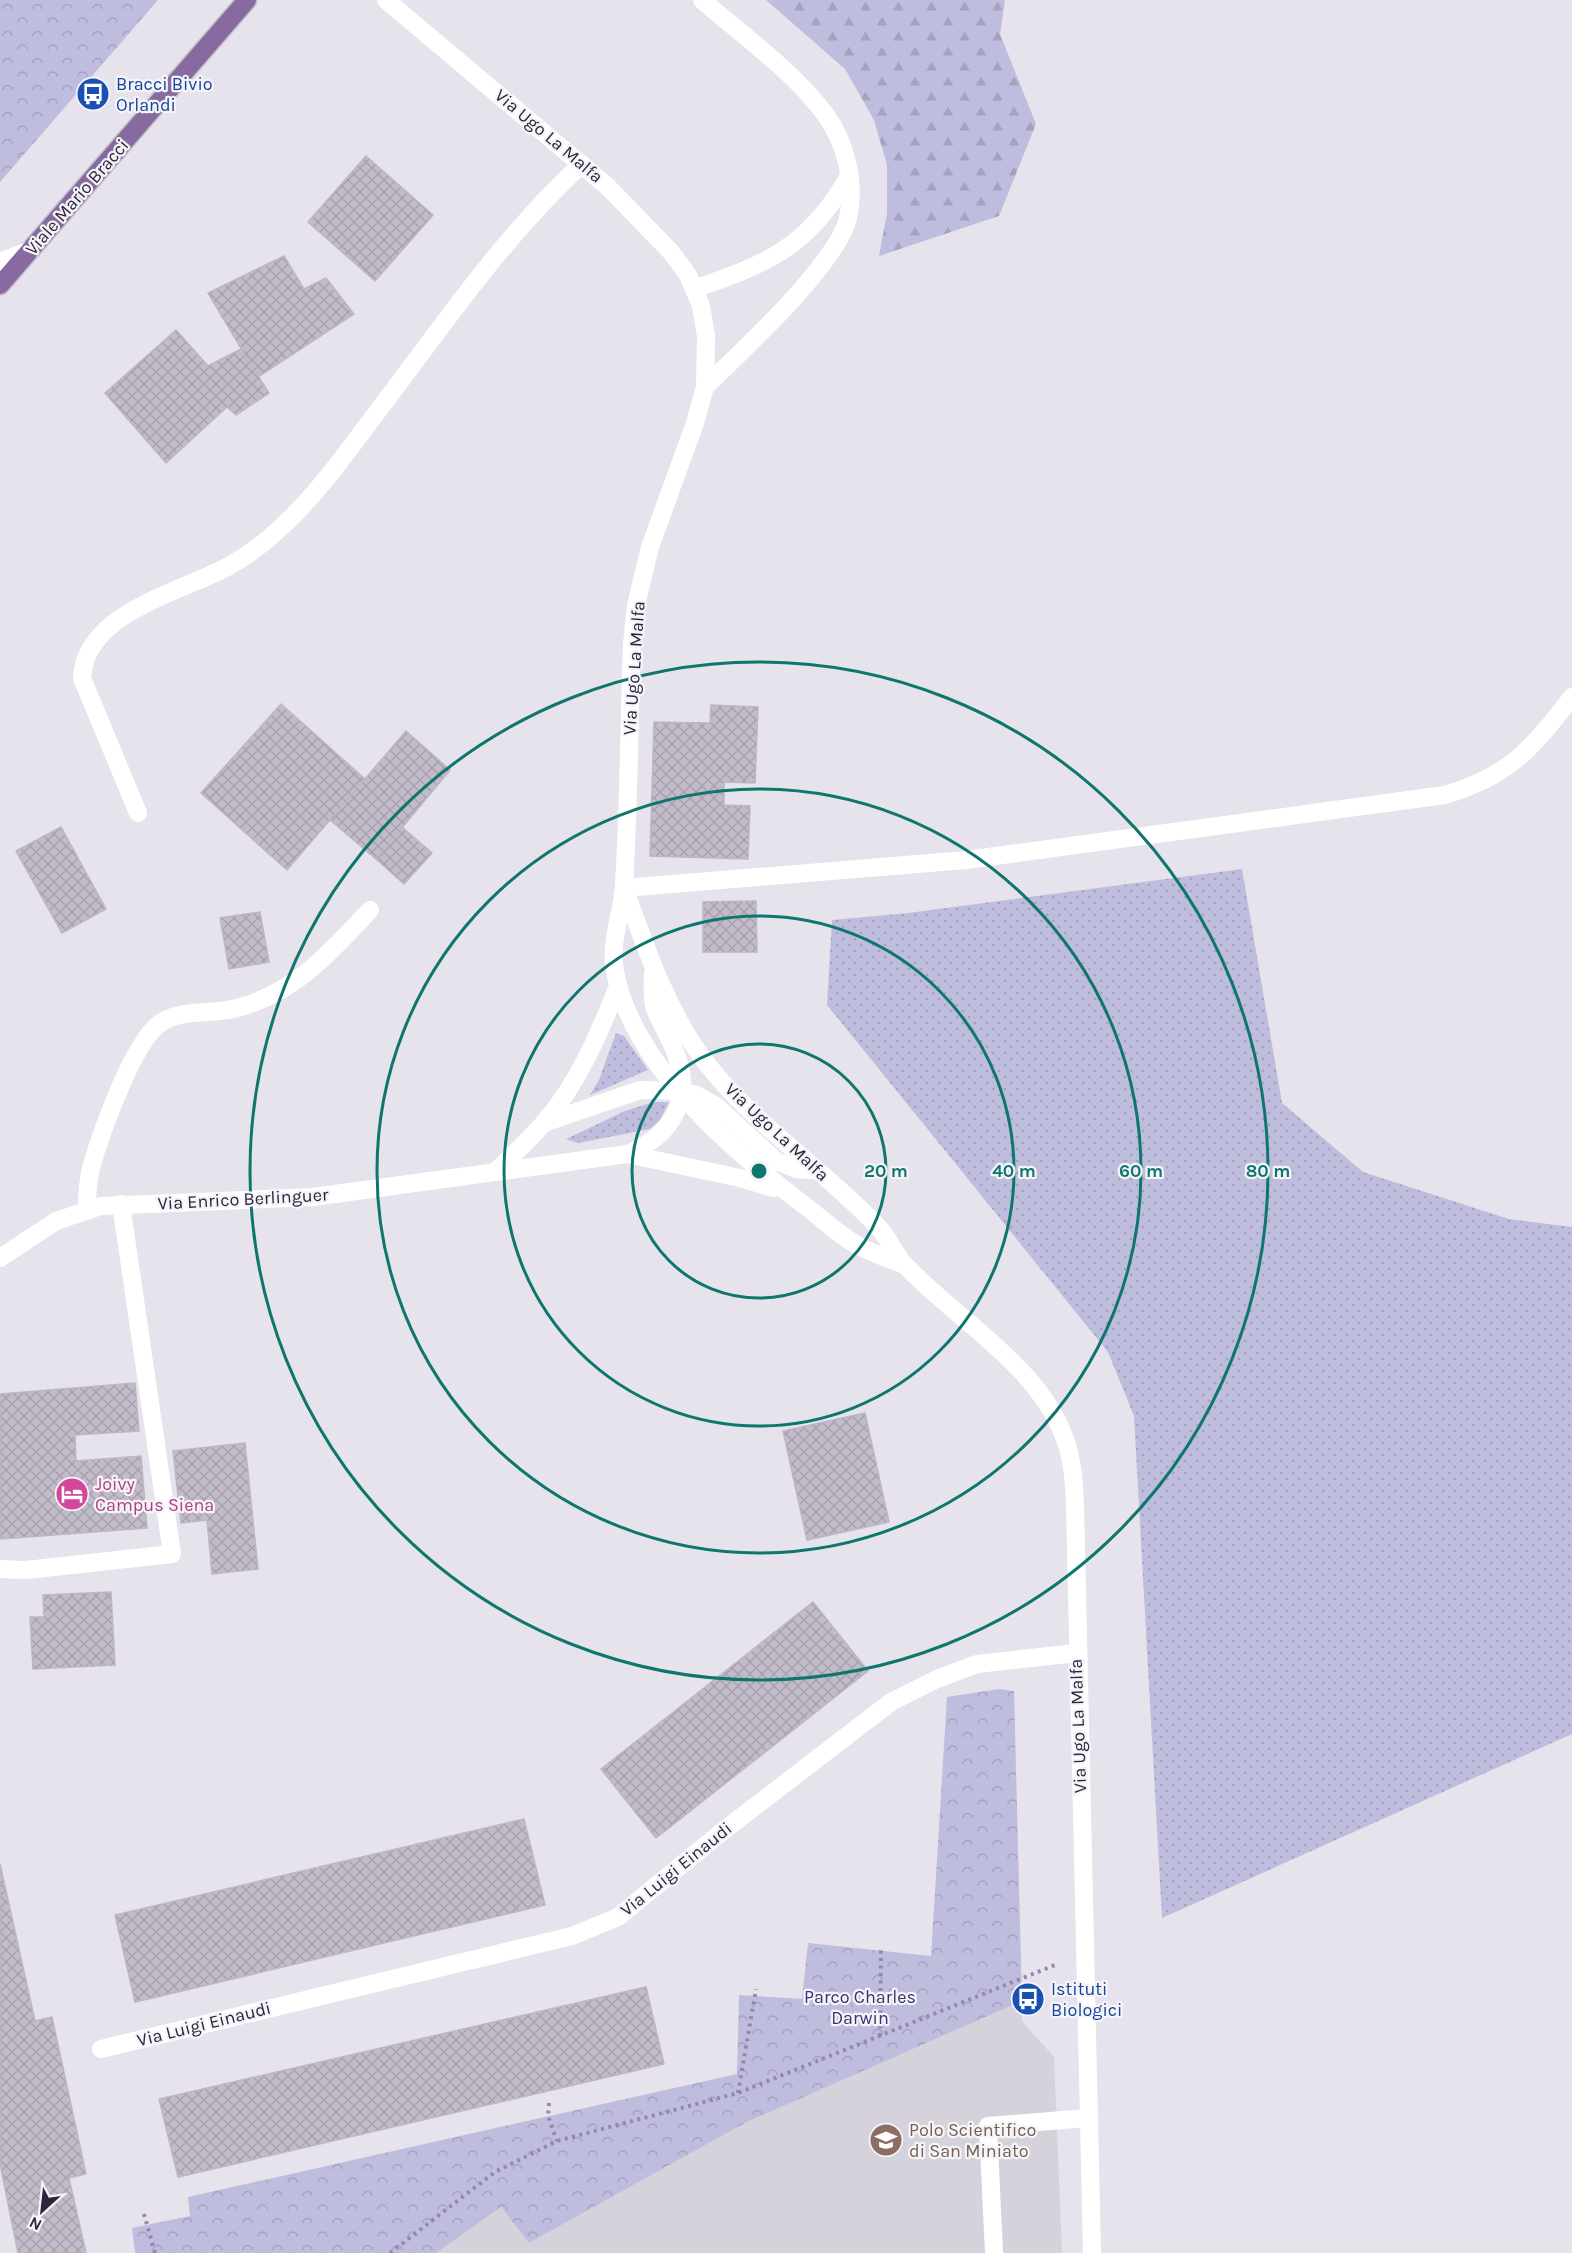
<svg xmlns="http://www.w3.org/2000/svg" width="1572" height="2253" viewBox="0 0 1572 2253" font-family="Karla,sans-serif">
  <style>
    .built { fill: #d5d2dc }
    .grass { fill: url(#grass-dots) }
    .forest { fill: url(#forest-firs) }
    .park { fill: url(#park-crowns) }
    .building { fill: url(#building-cross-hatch); stroke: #bcb6c6; stroke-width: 1.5 }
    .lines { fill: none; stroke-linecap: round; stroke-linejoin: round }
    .major-casing { stroke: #c1bdc5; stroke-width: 21 }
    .path { stroke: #9885af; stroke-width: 4; stroke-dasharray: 3 4.5; stroke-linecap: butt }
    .minor { stroke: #fff; stroke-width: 18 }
    .major { stroke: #866aa0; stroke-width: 18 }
    .ring { fill: none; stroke: #0f766e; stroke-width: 3 }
    .labels { text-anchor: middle; stroke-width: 4.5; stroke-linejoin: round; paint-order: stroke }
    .transit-label { font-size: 18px; fill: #164399; stroke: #f5f4f9; text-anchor: start }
    .street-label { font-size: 18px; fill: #30243d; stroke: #f5f4f9 }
    .hotel-label { font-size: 18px; fill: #b23c85; stroke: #f5f4f9; text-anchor: start }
    .park-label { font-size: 18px; fill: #3a3072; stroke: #f5f4f9 }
    .education-label { font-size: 18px; fill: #785e54; stroke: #f5f4f9; text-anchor: start }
    .centre { fill: #0f766e; stroke: #f5f4f9; stroke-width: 3 }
    .ring-label { font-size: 18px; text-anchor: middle; font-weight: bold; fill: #0f766e; stroke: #f5f4f9; stroke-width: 4.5; stroke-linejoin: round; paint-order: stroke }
  </style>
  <defs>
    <pattern id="grass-dots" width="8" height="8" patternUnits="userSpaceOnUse" patternTransform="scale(1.5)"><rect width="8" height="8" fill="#bfbddd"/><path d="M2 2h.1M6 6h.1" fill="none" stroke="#a4a2bf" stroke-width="1.8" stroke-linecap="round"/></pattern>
    <pattern id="forest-firs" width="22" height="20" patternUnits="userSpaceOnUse" patternTransform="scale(1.5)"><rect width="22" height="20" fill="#bfbddd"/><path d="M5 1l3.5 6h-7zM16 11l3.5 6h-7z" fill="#a4a2bf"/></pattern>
    <pattern id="park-crowns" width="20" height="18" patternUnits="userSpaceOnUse" patternTransform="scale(1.5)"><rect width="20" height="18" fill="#bfbddd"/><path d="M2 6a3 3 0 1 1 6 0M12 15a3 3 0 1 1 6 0" fill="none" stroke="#a4a2bf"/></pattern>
    <pattern id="building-cross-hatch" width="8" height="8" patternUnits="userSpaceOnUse" patternTransform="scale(1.5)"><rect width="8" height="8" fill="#c2bcca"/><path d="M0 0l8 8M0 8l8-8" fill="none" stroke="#a7a1ae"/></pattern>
  </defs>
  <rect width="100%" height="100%" fill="#e6e3ec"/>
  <path class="built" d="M1022,2001V2021L1054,2057L1062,2253H436L501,2207L529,2243L747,2122Z"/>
  <g class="grass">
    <path d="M1242,869L1282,1103L1363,1172L1509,1219L1572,1227V1734L1162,1918L1134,1416L1108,1352L827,1005L832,920L908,913Z"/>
    <path d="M616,1033L624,1036L648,1070L590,1095L599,1080Z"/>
    <path d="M654,1102H669L660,1120L650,1129L578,1143L566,1139L625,1111Z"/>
  </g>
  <path class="forest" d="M766,0H1005L1000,34L1036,124L999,216L879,256L887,213V165L874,120L845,69Z"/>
  <g class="park">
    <path d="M0,0H158L0,182Z"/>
    <path d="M999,1689L1014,1691L1022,2001L747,2122L529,2243L501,2207L436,2253H135L132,2228L190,2216L188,2197L737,2074L739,1995L802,1999L808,1943L931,1956L947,1697Z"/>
  </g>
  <g class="building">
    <path d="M366,156L433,215L375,281L308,222Z"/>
    <path d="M284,256L304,289L326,278L354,314L258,377L208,293Z"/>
    <path d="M176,330L208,366L241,349L269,393L236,415L227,407L166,463L105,393Z"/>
    <path d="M281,704L365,779L287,870L201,793Z"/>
    <path d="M711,705L758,707L755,783L724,782V805L750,806L748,859L650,856L654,722L710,723Z"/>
    <path d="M406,731L450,770L376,859L330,820Z"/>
    <path d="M61,827L106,909L62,933L16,851Z"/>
    <path d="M402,827L432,853L404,884L376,859Z"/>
    <path d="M756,901L757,952H703V902Z"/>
    <path d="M260,912L269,962L229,969L220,918Z"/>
    <path d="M135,1383L139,1431L75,1435L76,1461L141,1456L147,1528L0,1539V1394Z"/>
    <path d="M865,1413L889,1522L807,1540L783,1431Z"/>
    <path d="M245,1443L258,1569L212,1574L207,1520L181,1523L173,1451Z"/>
    <path d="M111,1592L115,1665L33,1669L30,1617H44L43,1595Z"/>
    <path d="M813,1602L868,1671L656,1838L601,1769Z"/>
    <path d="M524,1819L545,1905L135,2002L115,1915Z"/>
    <path d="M0,1864L35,2021L52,2017L86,2174L69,2178L86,2253H18L0,2164Z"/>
    <path d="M646,1987L664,2064L178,2177L159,2099Z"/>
  </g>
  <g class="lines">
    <g class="major-casing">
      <path id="major" d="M0,285L247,0"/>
    </g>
    <g class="path">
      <path d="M880,2036L881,1946"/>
      <path d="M738,2093L756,1989"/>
      <path d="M549,2103L548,2116L557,2141"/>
      <path d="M144,2214L155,2253"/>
      <path d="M390,2253L495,2172L557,2141L738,2093L1055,1965"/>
    </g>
    <g class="minor">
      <path d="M386,0L608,187L671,252L688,275L701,306L706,336L705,387L695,423L650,547L636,605L632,644C629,724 629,804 624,884C623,912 611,936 614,965C628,1062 731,1149 804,1205C822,1218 839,1236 859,1246C873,1254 890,1259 905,1265"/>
      <path d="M702,0C743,36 792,70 825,114C846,143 856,183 848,218C837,264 741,352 705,387"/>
      <path d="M0,262L31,250"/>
      <path d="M694,289C767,264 808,247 848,178"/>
      <path d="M138,813L82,678C85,612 182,592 229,566C247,556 263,544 277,531C313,499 342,459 371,420C438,333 500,239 582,164"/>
      <path d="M624,888C645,945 665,1006 701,1056C749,1122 822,1167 877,1226C889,1237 894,1254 906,1266C955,1318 1032,1362 1061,1429C1072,1453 1074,1479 1075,1504L1092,2253"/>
      <path d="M624,888L966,860L1445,795C1510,776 1532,748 1572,697"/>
      <path d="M544,1123L640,1090L680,1091L697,1095L716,1106L776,1161L796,1169L815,1170"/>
      <path d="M627,1154L740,1178L774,1188"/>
      <path d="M497,1170C513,1155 529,1140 543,1124C578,1084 599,1034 618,986"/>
      <path d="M87,1208C87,1195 88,1181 91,1168C100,1136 134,1038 162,1022C185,1008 212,1015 237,1008C295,993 331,952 370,910"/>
      <path d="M0,1258L56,1221L101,1206L313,1197L627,1154C667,1138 692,1105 678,1060C673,1042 662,1027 655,1009C651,998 653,985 653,973"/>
      <path d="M0,1569L26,1570L172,1554L121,1204"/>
      <path d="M101,2049L572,1936L618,1917L723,1831L891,1702L937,1679L977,1664L1076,1653"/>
      <path d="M994,2253L988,2126L1088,2118"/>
    </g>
    <use href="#major" class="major"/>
  </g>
  <g class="ring">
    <circle cx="759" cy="1171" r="127"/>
    <circle cx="759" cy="1171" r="255"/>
    <circle cx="759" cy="1171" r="382"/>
    <circle cx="759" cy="1171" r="509"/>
  </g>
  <defs>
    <g id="bus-disc" transform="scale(1.725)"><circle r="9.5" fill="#1a4fb4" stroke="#f5f4f9"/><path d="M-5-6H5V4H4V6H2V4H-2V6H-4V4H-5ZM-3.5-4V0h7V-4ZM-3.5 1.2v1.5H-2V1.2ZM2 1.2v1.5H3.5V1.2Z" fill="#fff"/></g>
    <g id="hotel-disc" transform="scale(1.725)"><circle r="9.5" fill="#d1479c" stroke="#f5f4f9"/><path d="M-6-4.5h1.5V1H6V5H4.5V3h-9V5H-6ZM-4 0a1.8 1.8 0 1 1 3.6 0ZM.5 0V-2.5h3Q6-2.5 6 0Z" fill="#fff"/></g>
    <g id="university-disc" transform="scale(1.725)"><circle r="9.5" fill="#8d6e63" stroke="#f5f4f9"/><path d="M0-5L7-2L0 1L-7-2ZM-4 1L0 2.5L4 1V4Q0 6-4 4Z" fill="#fff"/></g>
  </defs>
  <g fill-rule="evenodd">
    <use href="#bus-disc" x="93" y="94"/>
    <use href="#hotel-disc" x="72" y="1494"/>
    <use href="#bus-disc" x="1028" y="1999"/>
    <use href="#university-disc" x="886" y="2140"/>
  </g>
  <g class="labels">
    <g class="transit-label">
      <text x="116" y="90">Bracci Bivio<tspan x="116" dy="21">Orlandi</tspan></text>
      <text x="1051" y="1995">Istituti<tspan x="1051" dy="21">Biologici</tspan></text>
    </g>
    <g class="street-label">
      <text transform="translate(549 136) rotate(40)" y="6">Via Ugo La Malfa</text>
      <text transform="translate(77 197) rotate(-49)" y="6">Viale Mario Bracci</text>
      <text transform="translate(634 668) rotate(-86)" y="6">Via Ugo La Malfa</text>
      <text transform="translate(777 1132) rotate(43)" y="6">Via Ugo La Malfa</text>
      <text transform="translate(243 1199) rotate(-3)" y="6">Via Enrico Berlinguer</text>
      <text transform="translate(1078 1726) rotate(-92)" y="6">Via Ugo La Malfa</text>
      <text transform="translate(676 1869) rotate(-39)" y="6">Via Luigi Einaudi</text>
      <text transform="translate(204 2024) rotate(-14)" y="6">Via Luigi Einaudi</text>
    </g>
    <g class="hotel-label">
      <text x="95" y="1490">Joivy<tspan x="95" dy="21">Campus Siena</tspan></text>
    </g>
    <g class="park-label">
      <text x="860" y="2003">Parco Charles<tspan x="860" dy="21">Darwin</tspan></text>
    </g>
    <g class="education-label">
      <text x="909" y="2136">Polo Scientifico<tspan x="909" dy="21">di San Miniato</tspan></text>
    </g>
  </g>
  <circle cx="759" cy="1171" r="9" class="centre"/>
  <g class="ring-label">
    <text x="886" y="1177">20 m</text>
    <text x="1014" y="1177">40 m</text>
    <text x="1141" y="1177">60 m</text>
    <text x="1268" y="1177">80 m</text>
  </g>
  <g transform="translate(42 2211) rotate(207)" stroke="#f5f4f9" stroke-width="4.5" paint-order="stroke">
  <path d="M0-4.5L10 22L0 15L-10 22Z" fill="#30243d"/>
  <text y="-9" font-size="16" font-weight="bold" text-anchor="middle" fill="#30243d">N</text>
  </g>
</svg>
